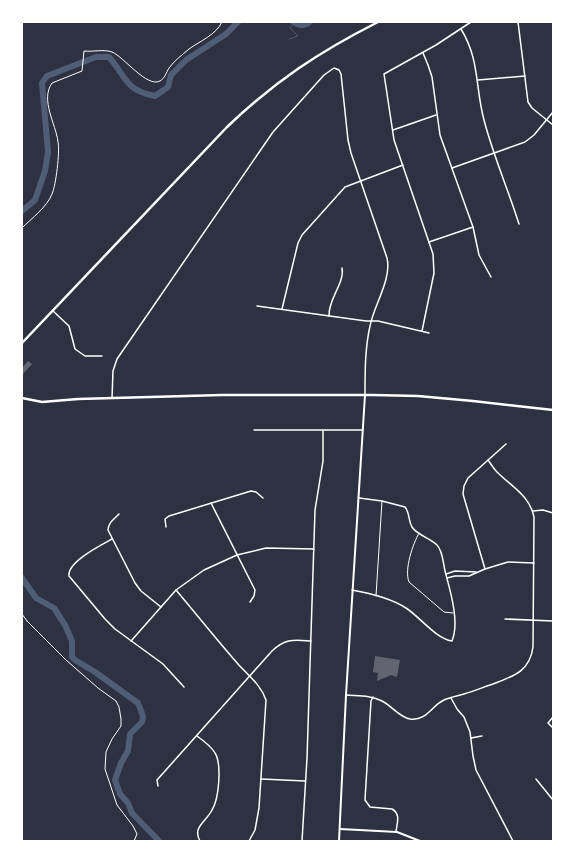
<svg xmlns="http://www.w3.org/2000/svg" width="575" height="863" viewBox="0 0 575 863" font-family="Montserrat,sans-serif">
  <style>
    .water { fill: #4f5d75 }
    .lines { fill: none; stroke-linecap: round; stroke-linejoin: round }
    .stream { stroke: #4f5d75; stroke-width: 1 }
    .river { stroke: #4f5d75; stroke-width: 6 }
    .building { fill: #626471 }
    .path { stroke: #fff; stroke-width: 1 }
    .service { stroke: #fff; stroke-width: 1 }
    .minor { stroke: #fff; stroke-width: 1.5 }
    .tertiary { stroke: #fff; stroke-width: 2 }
    .primary { stroke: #fff; stroke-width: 2.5 }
  </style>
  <rect width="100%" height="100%" fill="#2d3142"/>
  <path class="water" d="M291,22H314C308,29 299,30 291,24Z"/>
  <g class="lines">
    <path class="stream" d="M289,39L298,36L290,28L292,25"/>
    <g class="river">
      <path d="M22,211L35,200L45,171L48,152L42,83L47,76L96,57H109C127,78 125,90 155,96L168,87L171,75L186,60L226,34L238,22"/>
      <path d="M22,578L36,598L54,608L65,625L72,641V657L75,660L95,672L138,703L142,713L143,717L142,722L130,734L128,751L121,763L115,780L120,794L128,803L132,813L159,841"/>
    </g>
  </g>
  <g class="building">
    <path d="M28,361L32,364L22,375V368Z"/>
    <path d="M375,656L400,660L397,677L391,675L377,681L378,673L373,672Z"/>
  </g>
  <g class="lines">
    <g class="path">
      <path d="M22,228C32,218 47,207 52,194C56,185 60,152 58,142C56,124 40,100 52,83L82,71L84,51C94,52 103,49 112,52C124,57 147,88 160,81C165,78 166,73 169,68C174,61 182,55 189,49C200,41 216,35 222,22"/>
      <path d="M22,614L27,621L66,660L98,688L116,701L119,707L121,719V726L112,739L106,752L105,769L117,805L133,826L137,834L134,841"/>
    </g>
    <g class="service">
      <path d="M419,533C413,544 404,569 409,582L444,612L453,613"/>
      <path d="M376,596L382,501"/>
    </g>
    <g class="minor">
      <path d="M518,22L528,102L532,108L553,125"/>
      <path d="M461,29C480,60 475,87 484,120C493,155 508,189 519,224"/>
      <path d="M423,53L428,65L432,77L440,135L473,227L479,255L491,277"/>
      <path d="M478,80L525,76"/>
      <path d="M393,130L436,115"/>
      <path d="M452,168L525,142L534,135L553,112"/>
      <path d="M429,242L473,227"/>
      <path d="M257,306L366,321H378L429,333"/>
      <path d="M282,309L298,243L302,235L345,187L403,165"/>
      <path d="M53,311L69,326L75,349L85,356H102"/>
      <path d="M329,316C328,299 345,283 342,268"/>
      <path d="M422,331L434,273L433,254L394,140L384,74L436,45L471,22"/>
      <path d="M112,398L113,371L117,359L273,132L324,75L334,68L339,70L341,74L348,140L351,153L387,258C392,279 374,305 370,326C365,348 365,372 365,394"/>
      <path d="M254,430H363"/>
      <path d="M211,503L255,590L254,596L250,602"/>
      <path d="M533,511L543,510L553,513"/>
      <path d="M119,514C114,519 108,523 108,530L135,583L141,591L161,607"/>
      <path d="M166,527L165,519L169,516L251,491L256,492L263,498"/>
      <path d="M112,539C101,545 67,562 69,576L105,619L115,629L163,664L184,687"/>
      <path d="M485,569L463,494L464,486L468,478L506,444"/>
      <path d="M446,574L455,571L476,572"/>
      <path d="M447,578L455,576H469L485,569L508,562L534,563"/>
      <path d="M176,590C197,615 217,640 238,664C248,675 261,685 266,700L259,808L255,830L249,841"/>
      <path d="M352,590C369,593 392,599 406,608C420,617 435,638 452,641C460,622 450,590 445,571C443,563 443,551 437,545C430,538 417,535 412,527C408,520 410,513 405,507L382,501L359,498"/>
      <path d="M505,619L553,621"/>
      <path d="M131,641L176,590L204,570L237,555L266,548L314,549"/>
      <path d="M346,695C358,696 371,695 382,701C392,706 399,717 410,719C427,721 431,706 444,700C450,697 457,696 464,694C474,691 484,687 493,684C514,676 530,671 533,647L534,517C530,496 512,487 497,472C494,469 491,464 488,460"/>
      <path d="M373,697L371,701L365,800L370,807L392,809C401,814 397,823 396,832"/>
      <path d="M451,698L457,709L464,717L470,732L473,756L476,770L513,841"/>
      <path d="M553,717L548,723L553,728"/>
      <path d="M197,736C204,741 211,746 215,753C222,764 219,799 212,810C206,822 192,827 200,841"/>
      <path d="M471,738L482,736"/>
      <path d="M261,779L305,781"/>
      <path d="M536,779L553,800"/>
      <path d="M158,786L157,780L272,651C286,638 294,640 311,641"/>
      <path d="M302,841L307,758L315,510L323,461V431"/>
    </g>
    <g class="tertiary">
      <path d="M340,829L397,832L420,841"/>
      <path d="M339,841L346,695L365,395"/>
    </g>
    <g class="primary">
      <path d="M22,343L227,127C275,81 319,52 378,22"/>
      <path d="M22,398L42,402L78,399L222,395H373L418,396L473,401L553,410"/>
    </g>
  </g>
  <rect width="575" height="863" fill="none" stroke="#ffffff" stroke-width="46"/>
</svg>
